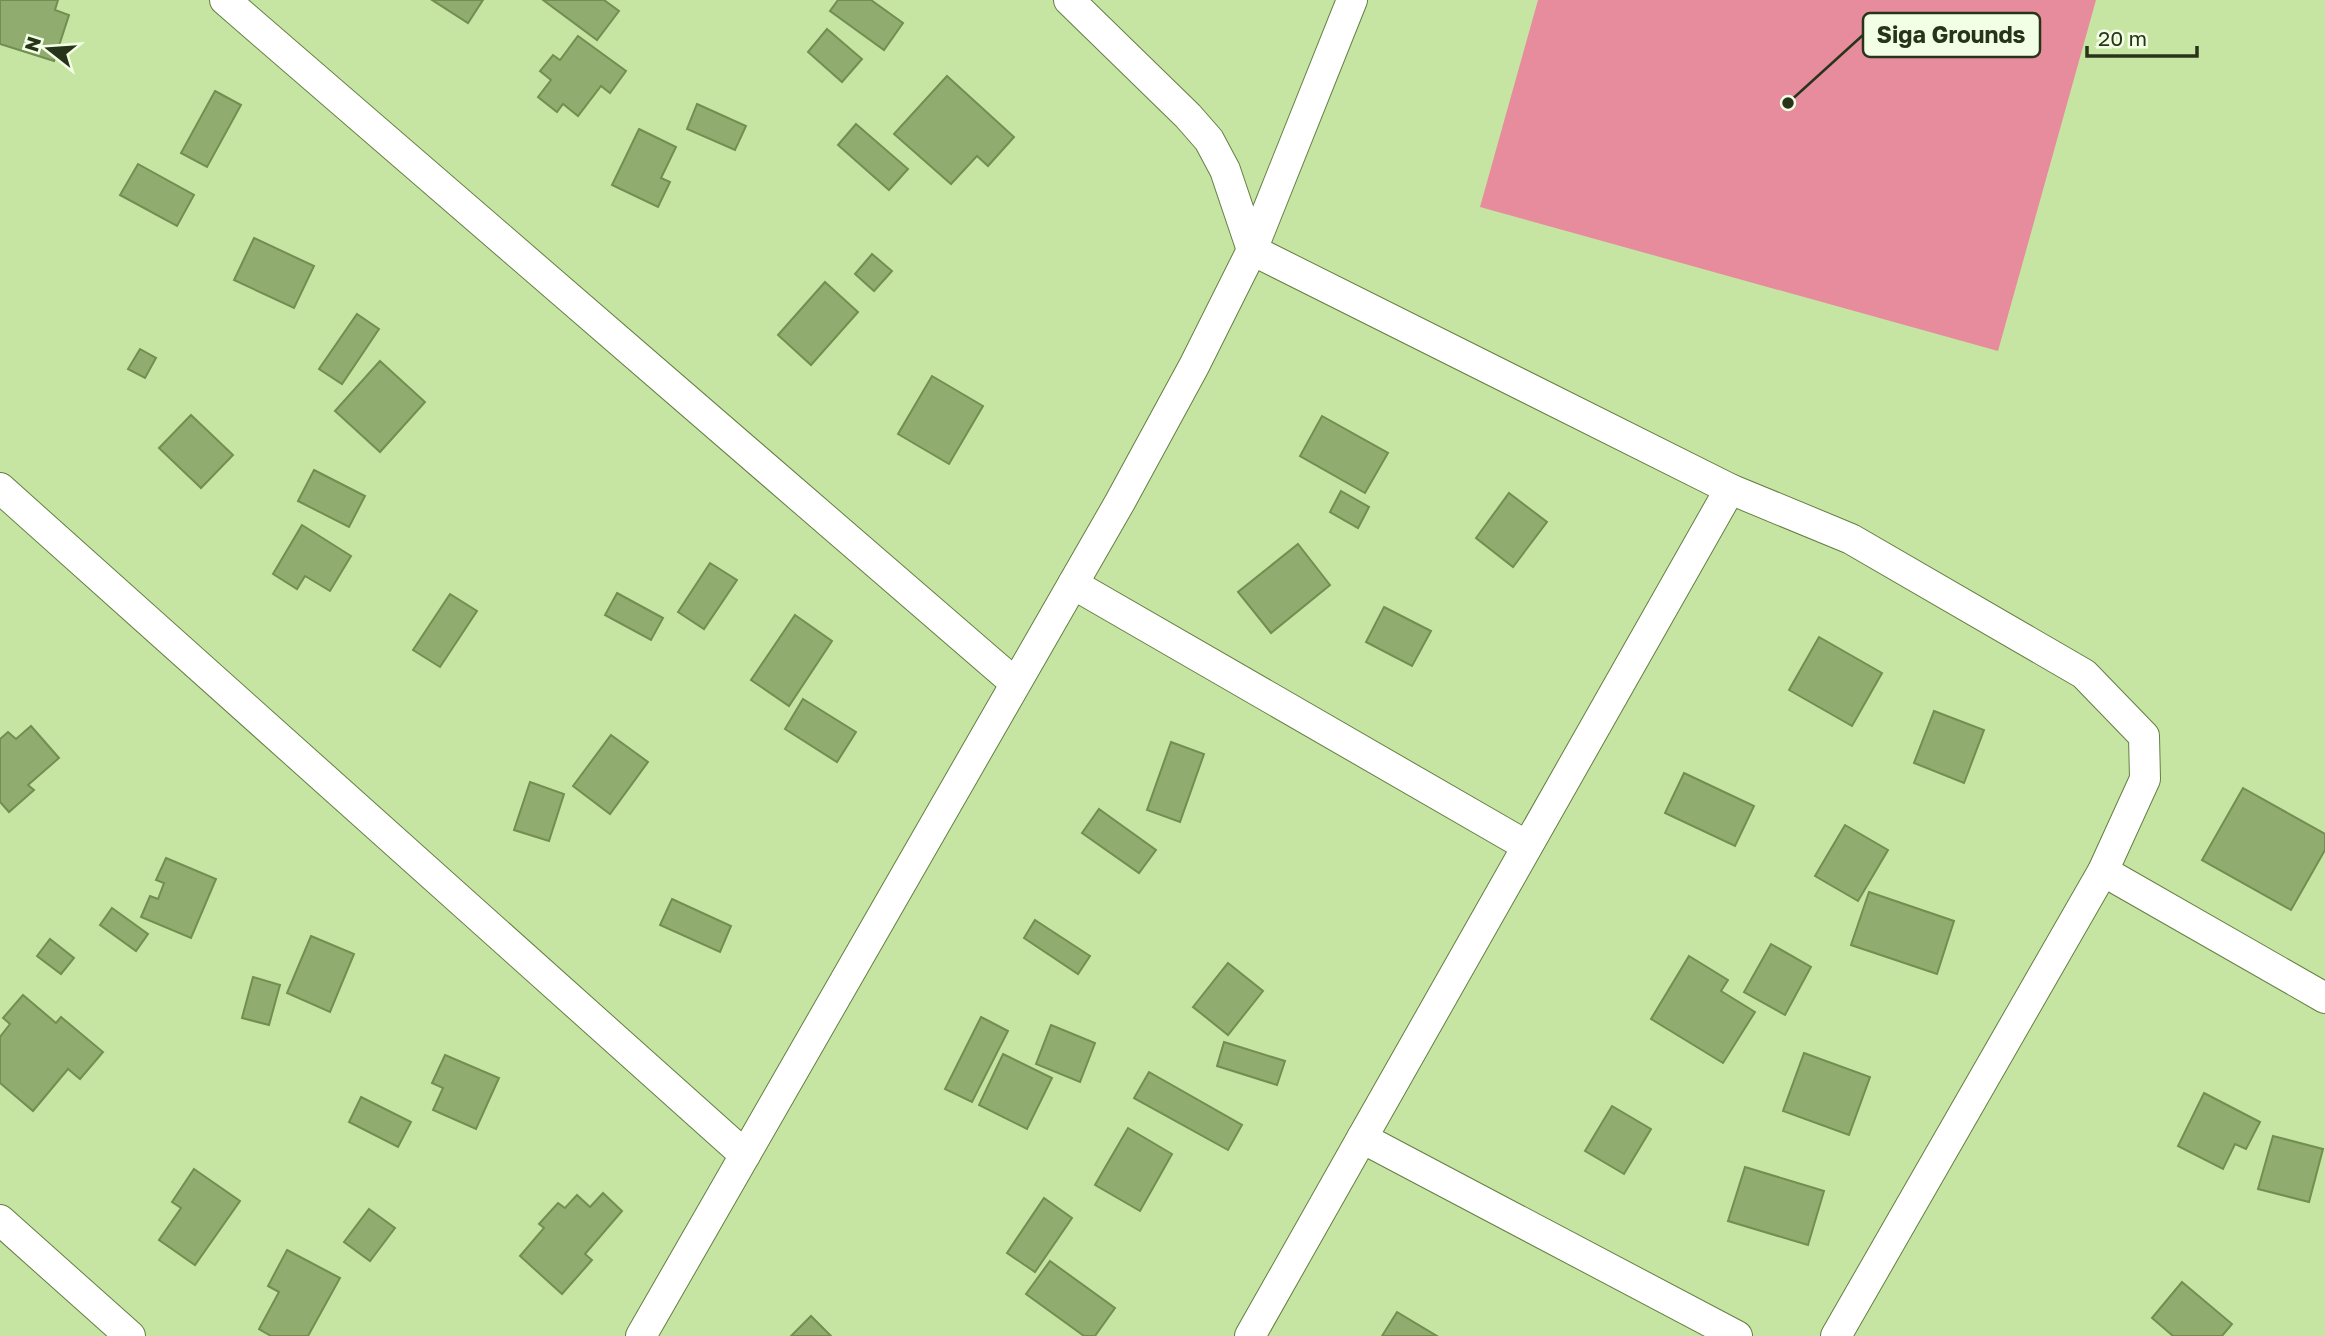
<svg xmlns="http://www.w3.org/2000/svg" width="2325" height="1336" viewBox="0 0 2325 1336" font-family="'Golos Text',sans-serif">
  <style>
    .green { fill: #e68c9d }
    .building { fill: #90ac6e; stroke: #728e50; stroke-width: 2 }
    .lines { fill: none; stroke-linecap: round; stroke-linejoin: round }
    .street-casing { stroke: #647f42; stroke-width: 32 }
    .street { stroke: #fff; stroke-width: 30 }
    .leader { fill: none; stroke: #28341a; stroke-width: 2.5 }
    .callout-dot { fill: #28341a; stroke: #f2ffe5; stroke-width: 2.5 }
    .callout { fill: #f2ffe5; stroke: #28341a; stroke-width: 2.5 }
    .callout-label { font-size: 23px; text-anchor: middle; font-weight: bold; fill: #28341a }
  </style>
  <rect width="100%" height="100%" fill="#c6e5a3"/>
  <path class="green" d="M1538,0H2096L1998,351L1480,207Z"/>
  <g class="building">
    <path d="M0,0H58L55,10L69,15L54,61L0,44Z"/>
    <path d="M432,0H483L468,23Z"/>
    <path d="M543,0H604L619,11L597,40Z"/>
    <path d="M838,0H871L903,23L884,50L830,11Z"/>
    <path d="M827,29L862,59L842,82L808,52Z"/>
    <path d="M578,36L626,71L610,93L601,86L578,116L563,104L557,112L538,97L551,80L540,71L553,55L560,60Z"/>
    <path d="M947,76L1014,137L988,166L977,156L951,184L894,134Z"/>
    <path d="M215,91L241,105L207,167L181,153Z"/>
    <path d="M697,104L746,126L735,150L687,129Z"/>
    <path d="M856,124L908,169L889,190L838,145Z"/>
    <path d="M639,129L676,147L661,178L670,182L658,207L612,185Z"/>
    <path d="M138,164L194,195L177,226L120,195Z"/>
    <path d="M254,238L314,266L294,308L234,280Z"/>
    <path d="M872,254L892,271L874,291L855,274Z"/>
    <path d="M825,282L858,312L811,365L778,335Z"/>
    <path d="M357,314L379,329L342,384L319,369Z"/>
    <path d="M140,349L156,358L145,378L128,369Z"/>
    <path d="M380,361L425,402L380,452L335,411Z"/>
    <path d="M932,376L983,406L949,464L898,434Z"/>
    <path d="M191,415L233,455L201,488L159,448Z"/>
    <path d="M1322,416L1388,453L1365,493L1300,456Z"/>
    <path d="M314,470L365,496L349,527L298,501Z"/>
    <path d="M1341,491L1369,507L1358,528L1330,512Z"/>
    <path d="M1509,493L1547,522L1513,567L1476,538Z"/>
    <path d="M302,525L351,556L330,591L305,576L297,589L273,574Z"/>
    <path d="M1298,544L1330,585L1271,633L1238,592Z"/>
    <path d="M710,563L737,580L704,629L678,612Z"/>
    <path d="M617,593L663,618L651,640L605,615Z"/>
    <path d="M450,594L477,611L440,667L413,650Z"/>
    <path d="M1384,607L1431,631L1412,666L1366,642Z"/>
    <path d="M795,615L832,641L789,706L751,680Z"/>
    <path d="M1819,637L1882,673L1852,726L1789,690Z"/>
    <path d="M803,699L856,732L837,762L785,729Z"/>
    <path d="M1934,711L1984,730L1964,783L1914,763Z"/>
    <path d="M31,726L59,758L28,785L34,790L9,812L0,802V739L8,732L16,739Z"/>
    <path d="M611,735L648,762L610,814L573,786Z"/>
    <path d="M1171,742L1204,754L1180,822L1147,810Z"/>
    <path d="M1684,773L1754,806L1735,846L1665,813Z"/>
    <path d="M530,782L564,794L549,841L514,830Z"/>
    <path d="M2243,788L2325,834V850L2291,910L2202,860Z"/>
    <path d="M1099,809L1156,850L1139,873L1082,833Z"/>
    <path d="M1845,825L1888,850L1858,901L1815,876Z"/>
    <path d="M166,858L216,879L191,938L141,917L150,896L158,899L164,883L156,880Z"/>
    <path d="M1869,892L1954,921L1937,974L1851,945Z"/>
    <path d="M672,899L731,926L720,952L660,925Z"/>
    <path d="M112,908L148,934L136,951L100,925Z"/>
    <path d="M1035,920L1090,956L1078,974L1024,938Z"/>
    <path d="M311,936L354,954L330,1012L287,993Z"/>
    <path d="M50,939L74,958L61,974L37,956Z"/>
    <path d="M1771,944L1811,967L1785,1015L1744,992Z"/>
    <path d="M1689,956L1728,980L1721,991L1755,1012L1723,1063L1651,1019Z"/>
    <path d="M1228,963L1263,991L1228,1035L1193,1007Z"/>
    <path d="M253,977L280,985L269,1025L242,1018Z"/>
    <path d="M23,995L56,1023L61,1017L103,1052L80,1079L68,1069L33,1111L0,1083V1037L10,1024L3,1018Z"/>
    <path d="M981,1017L1008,1031L972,1102L945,1089Z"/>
    <path d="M1051,1025L1095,1043L1080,1082L1036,1064Z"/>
    <path d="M1224,1042L1285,1061L1277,1085L1217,1066Z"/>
    <path d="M1804,1053L1870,1077L1849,1135L1783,1111Z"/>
    <path d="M1003,1054L1052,1078L1027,1129L979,1105Z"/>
    <path d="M445,1055L499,1078L476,1129L433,1110L443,1088L432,1083Z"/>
    <path d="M1149,1072L1242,1125L1228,1150L1134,1098Z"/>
    <path d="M2204,1093L2260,1122L2246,1149L2235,1144L2223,1169L2178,1146Z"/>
    <path d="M361,1097L411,1122L398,1147L349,1122Z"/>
    <path d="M1612,1106L1651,1129L1624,1174L1585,1151Z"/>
    <path d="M1128,1128L1172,1154L1140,1211L1095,1185Z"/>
    <path d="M2273,1136L2323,1149L2309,1202L2258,1189Z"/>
    <path d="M1745,1167L1824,1191L1808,1245L1728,1221Z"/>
    <path d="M194,1169L240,1201L195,1265L159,1240L181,1208L172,1202Z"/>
    <path d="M603,1193L622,1211L585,1254L592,1260L562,1294L520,1256L544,1228L539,1224L558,1203L565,1208L577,1195L590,1207Z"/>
    <path d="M1044,1198L1072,1218L1035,1272L1007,1253Z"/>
    <path d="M369,1209L395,1228L370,1261L344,1242Z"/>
    <path d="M287,1250L340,1278L308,1336H271L259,1329L279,1292L268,1286Z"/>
    <path d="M1050,1261L1115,1308L1095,1336H1084L1026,1294Z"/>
    <path d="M2182,1282L2232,1324L2222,1336H2173L2152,1318Z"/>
    <path d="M1397,1312L1437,1336H1382Z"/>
    <path d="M811,1316L831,1336H791Z"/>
  </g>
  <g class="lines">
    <g class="street-casing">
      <g id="street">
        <path d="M225,0L1015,683"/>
        <path d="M1069,0L1188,116L1209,140L1225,170L1252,250L1730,489L1362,1138"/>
        <path d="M0,488L745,1155"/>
        <path d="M1730,489L1851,539L2084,674L2144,736L2145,779L2103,871L1836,1336"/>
        <path d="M1073,584L1527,846"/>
        <path d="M2103,871L2325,998"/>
        <path d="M0,1220L130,1336"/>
        <path d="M641,1336L1120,502L1194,366L1252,250L1352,0"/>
        <path d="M1250,1336L1362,1138L1737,1336"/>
      </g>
    </g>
    <use href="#street" class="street"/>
  </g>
  <path class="leader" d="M1788 103L1863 35"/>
  <circle class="callout-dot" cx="1788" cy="103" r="7"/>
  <rect class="callout" x="1863" y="13" width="177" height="44" rx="7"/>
  <g class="callout-label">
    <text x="1951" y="43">Siga Grounds</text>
  </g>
  <g transform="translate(49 49) rotate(287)" stroke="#f2ffe5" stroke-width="5" paint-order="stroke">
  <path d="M0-5L12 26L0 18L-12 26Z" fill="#28341a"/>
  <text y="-10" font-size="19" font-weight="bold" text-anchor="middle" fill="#28341a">N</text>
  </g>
  <path d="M2087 46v10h110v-10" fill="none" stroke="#28341a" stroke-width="3.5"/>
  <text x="2098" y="46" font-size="21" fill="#28341a" stroke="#f2ffe5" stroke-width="5" paint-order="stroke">20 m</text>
</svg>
